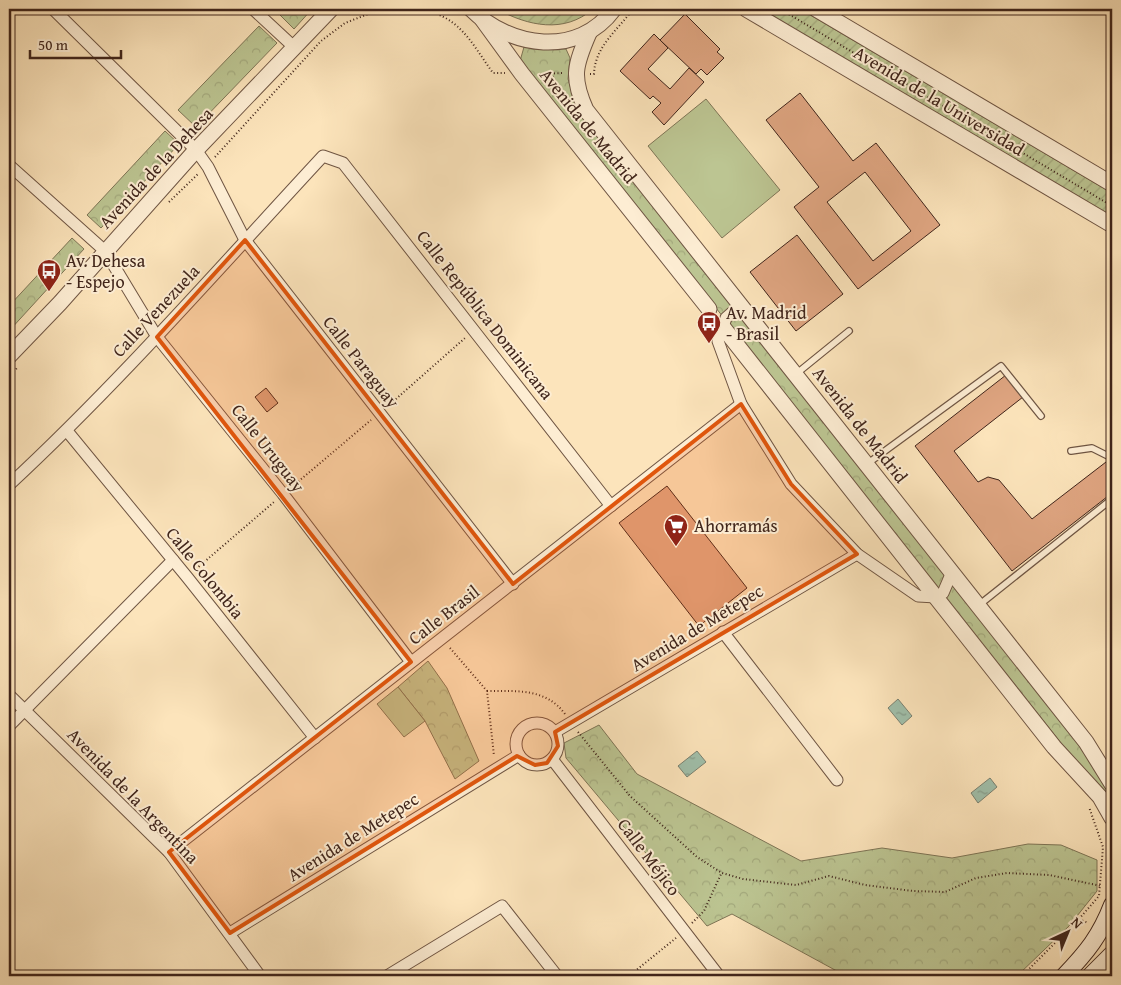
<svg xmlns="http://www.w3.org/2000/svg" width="1121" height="985" viewBox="0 0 1121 985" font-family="'Gentium Book Plus',serif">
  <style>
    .park { fill: url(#park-crowns); stroke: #7e7556 }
    .garden { fill: url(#garden-furrows); stroke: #7e7556 }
    .pitch { fill: #bcc592; stroke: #7e7556 }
    .water { fill: url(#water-ripples); stroke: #7a8171 }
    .building { fill: #dfa581; stroke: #40251b; fill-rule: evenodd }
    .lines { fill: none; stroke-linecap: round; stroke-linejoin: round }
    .service-casing { stroke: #6f5543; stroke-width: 8 }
    .minor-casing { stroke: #6f5543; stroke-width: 13 }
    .tertiary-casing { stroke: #6f5543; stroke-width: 17 }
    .secondary-casing { stroke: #40251b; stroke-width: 18 }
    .path { stroke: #40251b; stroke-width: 2; stroke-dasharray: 1 2.5; stroke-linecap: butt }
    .service { stroke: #fdedd3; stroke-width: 5.5 }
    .minor { stroke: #fdedd3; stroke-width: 11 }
    .tertiary { stroke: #fdedd3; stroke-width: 15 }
    .secondary { stroke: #fdedd3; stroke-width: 16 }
    .marked { fill: #e0560d; fill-opacity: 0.2; stroke: #e0560d; stroke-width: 4; stroke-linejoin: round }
    .labels { text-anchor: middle; stroke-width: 4; stroke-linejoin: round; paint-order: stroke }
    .street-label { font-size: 18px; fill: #40251b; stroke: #fdedd3 }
    .poi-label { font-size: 18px; fill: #40251b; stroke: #fdedd3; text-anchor: start }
  </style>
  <defs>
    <pattern id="park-crowns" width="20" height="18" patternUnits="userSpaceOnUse" patternTransform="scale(1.25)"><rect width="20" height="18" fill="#bcc592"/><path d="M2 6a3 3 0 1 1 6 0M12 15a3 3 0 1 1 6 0" fill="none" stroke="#a3a97d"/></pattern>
    <pattern id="garden-furrows" width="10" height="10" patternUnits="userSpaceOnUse" patternTransform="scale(1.25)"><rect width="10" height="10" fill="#bcc592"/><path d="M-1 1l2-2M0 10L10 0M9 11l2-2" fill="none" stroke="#a3a97d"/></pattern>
    <pattern id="water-ripples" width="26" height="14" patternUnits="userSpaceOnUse" patternTransform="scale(1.25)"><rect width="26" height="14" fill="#a0bfaa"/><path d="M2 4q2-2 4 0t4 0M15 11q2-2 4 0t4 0" fill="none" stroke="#849b8a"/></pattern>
  </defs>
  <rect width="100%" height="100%" fill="#fce4bb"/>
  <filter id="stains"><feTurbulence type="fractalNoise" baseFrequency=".004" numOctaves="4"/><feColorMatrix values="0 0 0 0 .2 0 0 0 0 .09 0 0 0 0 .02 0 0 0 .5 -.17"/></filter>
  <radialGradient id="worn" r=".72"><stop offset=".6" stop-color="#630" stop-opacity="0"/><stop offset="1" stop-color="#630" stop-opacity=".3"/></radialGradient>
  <g class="park">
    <path d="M276,9H312L294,29L275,10Z"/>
    <path d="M259,26L277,43L196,127L178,110Z"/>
    <path d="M524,47L566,49L570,58L568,79L577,108L1081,747L1112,795V804L1109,798L1061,743L520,61Z"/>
    <path d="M165,131L179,144L101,228L87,215Z"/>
    <path d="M72,238L84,249L9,331V306Z"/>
    <path d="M428,661L447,688L479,761L455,779L425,721L398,687Z"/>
    <path d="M599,725L637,774L801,861L882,848L952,858L1028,844L1061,845L1097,860V891L1069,926L1017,976H846L732,914L707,926L566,758L564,743Z"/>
  </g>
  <g class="garden">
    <path d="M497,9H593C564,34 528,26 497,9Z"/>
    <path d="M754,9H800L1112,193V219Z"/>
  </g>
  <g class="pitch">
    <path d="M706,99L780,190L722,238L648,146Z"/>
    <path d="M398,687L425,721L404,737L377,704Z"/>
  </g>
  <g class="water">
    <path d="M898,699L912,716L902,725L888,708Z"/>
    <path d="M697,751L706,762L687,777L678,766Z"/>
    <path d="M990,778L997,787L978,803L971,793Z"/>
  </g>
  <g class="building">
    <path d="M685,14L720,49L717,52L724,58L707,75L701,69L696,74L660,40Z"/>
    <path d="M654,34L668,48L648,69L670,89L689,68L704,82L664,125L652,112L661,103L653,96L650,99L620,71Z"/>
    <path d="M800,93L853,161L876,143L940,225L858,289L794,207L819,187L766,120ZM865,172L911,231L873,261L827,202Z"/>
    <path d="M797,235L843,294L796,331L750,272Z"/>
    <path d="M1006,375L1023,397L954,451L978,482L988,477L999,480L1032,519L1106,462L1112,471V493L1012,571L915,446Z"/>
    <path d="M266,388L278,403L267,412L255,397Z"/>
    <path d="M667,486L747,588L699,626L619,523Z"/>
  </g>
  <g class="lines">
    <g class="service-casing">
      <g id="service">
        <path d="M796,374L849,331"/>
        <path d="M1071,451L1092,448L1112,458"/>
        <path d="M867,464L1001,366L1041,416"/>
        <path d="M979,605L1112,499"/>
      </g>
    </g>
    <g class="minor-casing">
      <g id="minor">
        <path d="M53,9L196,150L208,167L245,240L513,584"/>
        <path d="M253,9L295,48"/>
        <path d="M9,165L105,251L157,337L283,494L411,662"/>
        <path d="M744,309L734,311L726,318L718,341L741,404L791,484L857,554L918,596L936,597L943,593L952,572"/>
        <path d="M67,431L187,577L315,738"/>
        <path d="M9,485C120,382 220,267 323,156L343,163L611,506"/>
        <path d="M723,632L837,780"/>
        <path d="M9,695L169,852L260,976"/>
        <circle cx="537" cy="744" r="21"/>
        <path d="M9,726L173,560"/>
        <path d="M555,732L857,554"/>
        <path d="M552,759L719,976"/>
        <path d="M169,852L741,404"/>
        <path d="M230,933L519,755"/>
        <path d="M387,976L502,906L557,976"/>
      </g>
    </g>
    <g class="tertiary-casing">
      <g id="tertiary">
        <path d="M471,9C510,48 578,58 614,9"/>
        <path d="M746,9L1112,225"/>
        <path d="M816,9L1112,184"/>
        <path d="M482,19L522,74L709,309"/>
        <path d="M589,33C575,65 571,77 586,110L1086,742L1112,784"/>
        <path d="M722,326L1054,747L1100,797L1112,818"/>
        <path d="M9,356L60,303L196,150L331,9"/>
      </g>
    </g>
    <g class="secondary-casing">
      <g id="secondary">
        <path d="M1064,976C1087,952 1100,936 1112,905"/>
        <path d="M1090,976L1112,954"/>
      </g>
    </g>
    <g class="path">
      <path d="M416,9C459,14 470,41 493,73H505"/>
      <path d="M780,9L1112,206"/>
      <path d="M551,73L571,111"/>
      <path d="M540,74L563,73"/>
      <path d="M590,74H594C595,46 618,30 633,9"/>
      <path d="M215,157L321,41L345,23L376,11L391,9"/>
      <path d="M169,202L198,174"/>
      <path d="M9,377L18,367"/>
      <path d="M388,406L465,338"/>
      <path d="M293,486L371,420"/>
      <path d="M196,569L274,502"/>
      <path d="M450,648L487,691L494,756"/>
      <path d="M487,691C516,691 546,688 565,714"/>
      <path d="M578,732L630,796L697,857L722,873L743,879L796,885L829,876L865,885L913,891L945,892L976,878L1007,873L1049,875L1101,886"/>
      <path d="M1079,919L1088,923"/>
      <path d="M692,923L704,911L721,874"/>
      <path d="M629,976L676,938"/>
      <path d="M1022,976L1079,919L1099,896L1103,847L1089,807"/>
    </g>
    <use href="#service" class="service"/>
    <use href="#minor" class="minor"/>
    <use href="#tertiary" class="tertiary"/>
    <use href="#secondary" class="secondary"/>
  </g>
  <path class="marked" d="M245,240L513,584L741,404L791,484L857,554L555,732L558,746L547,763L535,765L517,756L230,933L169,852L411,662L157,337Z"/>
  <defs>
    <g id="bus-pin" transform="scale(1.25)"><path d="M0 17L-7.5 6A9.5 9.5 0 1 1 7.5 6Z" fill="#8f2418" stroke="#fdedd3"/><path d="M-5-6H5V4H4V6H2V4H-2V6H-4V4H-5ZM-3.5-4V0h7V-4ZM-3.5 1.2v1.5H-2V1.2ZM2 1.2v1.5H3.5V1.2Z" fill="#fff"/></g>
    <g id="supermarket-pin" transform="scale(1.25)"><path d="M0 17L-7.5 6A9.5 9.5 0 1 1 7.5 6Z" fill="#8f2418" stroke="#fdedd3"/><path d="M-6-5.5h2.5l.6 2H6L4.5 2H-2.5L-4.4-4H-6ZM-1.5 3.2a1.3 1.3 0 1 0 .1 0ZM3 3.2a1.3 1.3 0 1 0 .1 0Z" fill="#fff"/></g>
  </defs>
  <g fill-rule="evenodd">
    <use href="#bus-pin" x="49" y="271"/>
    <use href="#bus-pin" x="709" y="323"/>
    <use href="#supermarket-pin" x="676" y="526"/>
  </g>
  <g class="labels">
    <g class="street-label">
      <text transform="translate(939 101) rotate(31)" y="6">Avenida de la Universidad</text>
      <text transform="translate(588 126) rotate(51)" y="6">Avenida de Madrid</text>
      <text transform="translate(156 168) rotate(-47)" y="6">Avenida de la Dehesa</text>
      <text transform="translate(156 311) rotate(-47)" y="6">Calle Venezuela</text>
      <text transform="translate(485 315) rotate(52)" y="6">Calle República Dominicana</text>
      <text transform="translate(361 362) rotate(52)" y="6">Calle Paraguay</text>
      <text transform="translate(860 425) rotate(52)" y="6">Avenida de Madrid</text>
      <text transform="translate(268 448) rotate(52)" y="6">Calle Uruguay</text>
      <text transform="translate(205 573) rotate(51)" y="6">Calle Colombia</text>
      <text transform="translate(444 615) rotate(-38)" y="6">Calle Brasil</text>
      <text transform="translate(697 628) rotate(-31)" y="6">Avenida de Metepec</text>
      <text transform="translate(133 796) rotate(46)" y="6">Avenida de la Argentina</text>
      <text transform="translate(353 837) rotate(-32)" y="6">Avenida de Metepec</text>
      <text transform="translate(649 857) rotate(53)" y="6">Calle Méjico</text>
    </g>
    <g class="poi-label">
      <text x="66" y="267">Av. Dehesa<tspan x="66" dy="21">- Espejo</tspan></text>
      <text x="726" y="319">Av. Madrid<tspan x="726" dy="21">- Brasil</tspan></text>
      <text x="694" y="532">Ahorramás</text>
    </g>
  </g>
  <rect width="1121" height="985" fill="none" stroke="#fce4bb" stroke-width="30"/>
  <rect x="10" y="10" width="1101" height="965" fill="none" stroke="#40251b" stroke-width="2.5"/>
  <rect x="15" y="15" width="1091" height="955" fill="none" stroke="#40251b"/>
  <g transform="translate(1068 932) rotate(44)" stroke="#fdedd3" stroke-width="4" paint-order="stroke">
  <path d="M0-4L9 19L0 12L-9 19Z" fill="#40251b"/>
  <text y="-8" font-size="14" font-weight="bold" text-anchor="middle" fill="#40251b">N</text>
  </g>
  <path d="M30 50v8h91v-8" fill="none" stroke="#40251b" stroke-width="2.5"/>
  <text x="38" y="50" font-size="15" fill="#40251b" stroke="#fdedd3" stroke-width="4" paint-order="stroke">50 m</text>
  <rect width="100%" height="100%" filter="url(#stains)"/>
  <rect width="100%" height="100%" fill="url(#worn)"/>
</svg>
